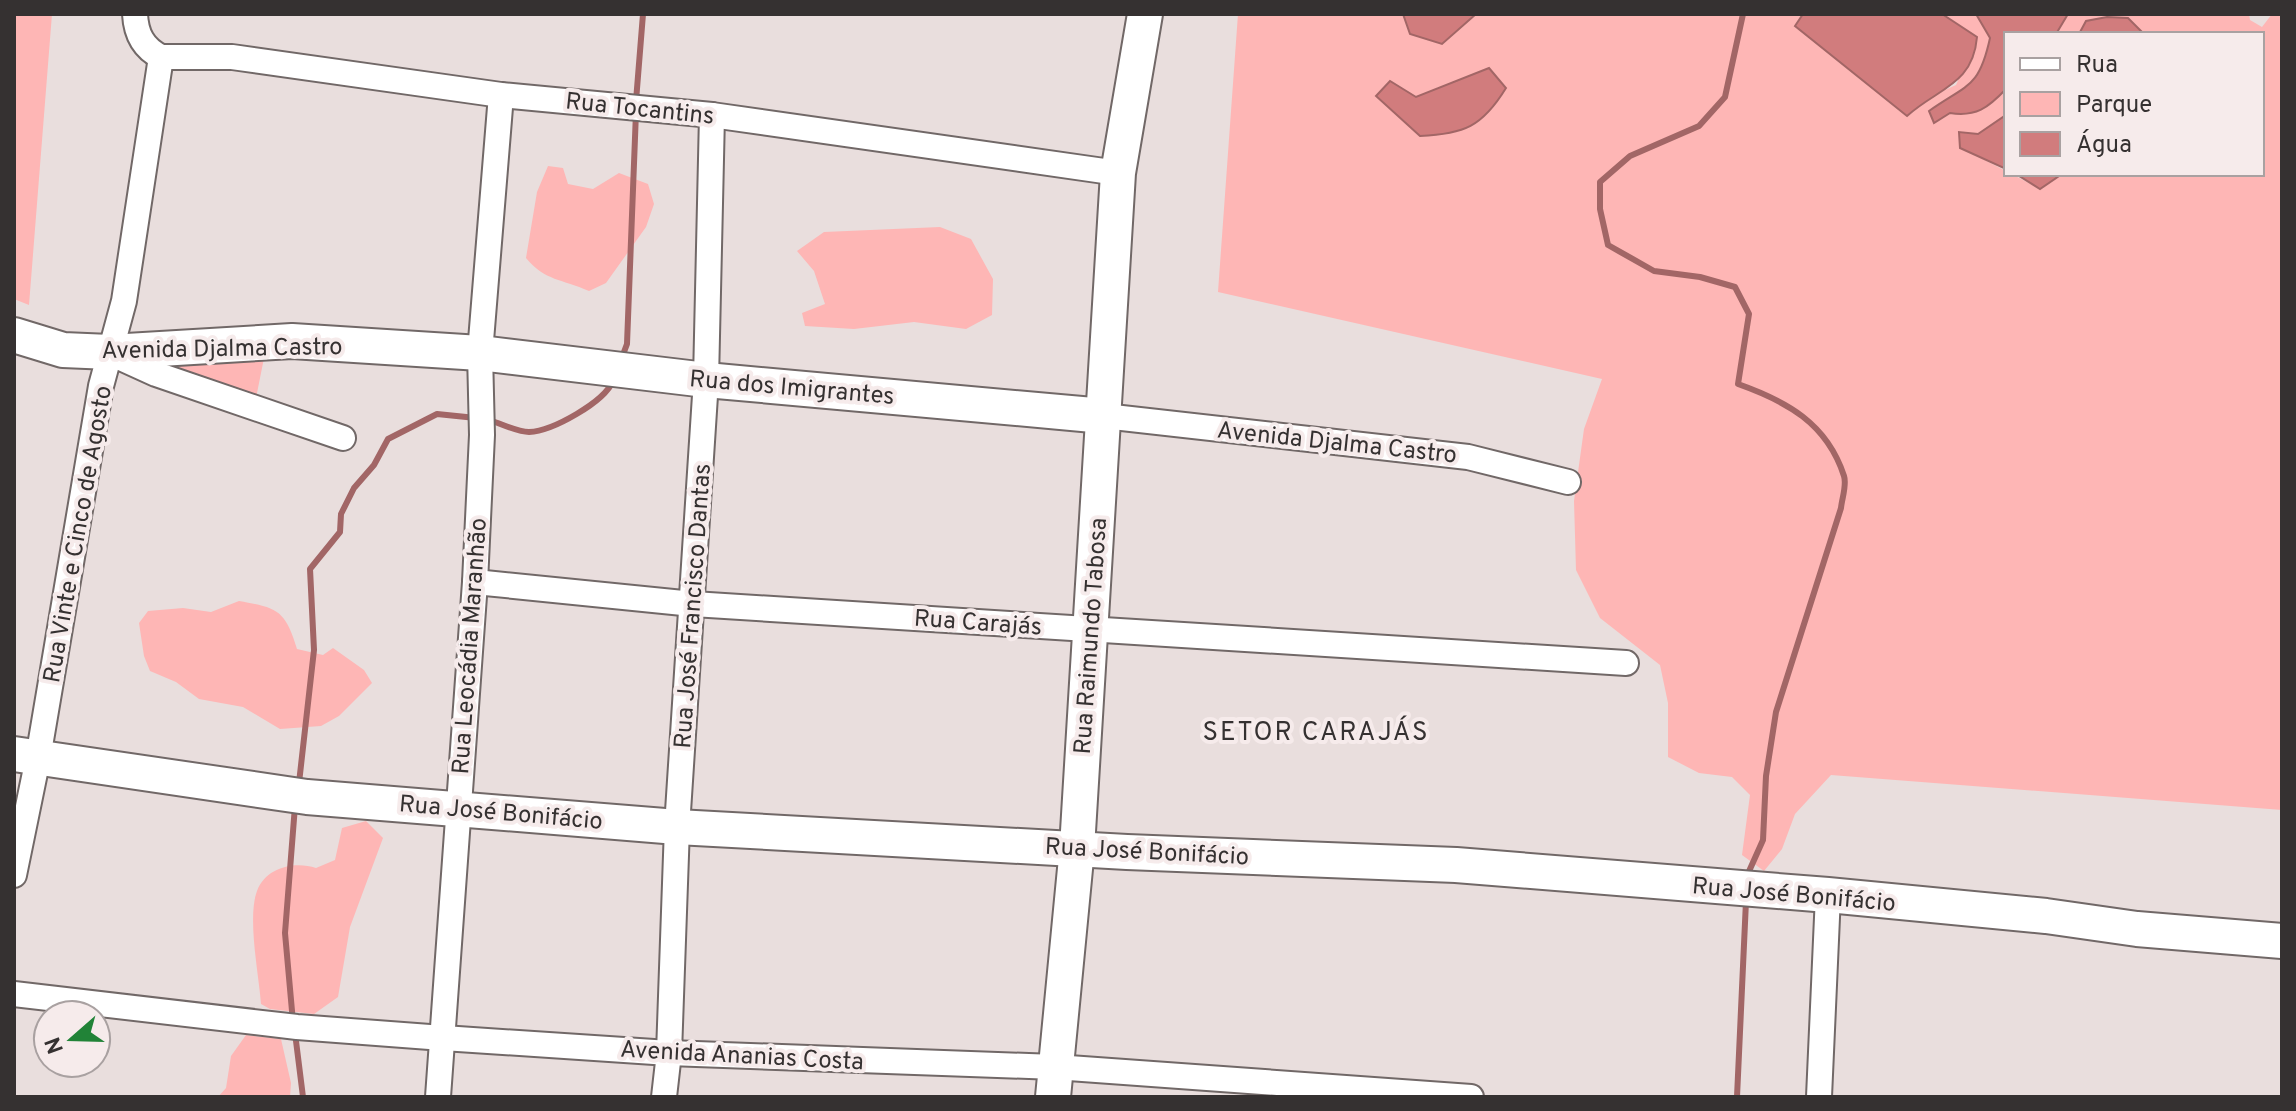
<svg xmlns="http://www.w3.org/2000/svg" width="2296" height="1111" viewBox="0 0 2296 1111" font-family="Overpass,sans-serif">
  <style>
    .green { fill: #feb6b5; fill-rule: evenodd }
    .water { fill: #d17c7d; stroke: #a26666; stroke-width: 2 }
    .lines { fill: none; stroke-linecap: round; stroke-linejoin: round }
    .stream { stroke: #a26666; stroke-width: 6 }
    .street-casing { stroke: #716867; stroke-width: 28 }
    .secondary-casing { stroke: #716867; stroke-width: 38 }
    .street { stroke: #fff; stroke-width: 24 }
    .secondary { stroke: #fff; stroke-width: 34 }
    .labels { text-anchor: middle; stroke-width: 8; stroke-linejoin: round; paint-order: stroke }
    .street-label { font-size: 24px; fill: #353131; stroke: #f6ebeb }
    .neighbourhood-label { font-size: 26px; letter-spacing: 2px; fill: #353131; stroke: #f6ebeb }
  </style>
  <rect width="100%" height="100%" fill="#e9dedd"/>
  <g class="green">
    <path d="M14,14H52L29,305L14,299Z"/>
    <path d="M1238,14H1403L1410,34L1441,44L1476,14H1803L1795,26L1907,116L1927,98L1956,85L1977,37L1942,14H1976L1991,38C1983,70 1973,88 1942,102L1950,113C1976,117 1988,108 2006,89V115L1960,147L2040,189L2062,174H2262V34H2144L2128,18L2087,21L2079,34H2056L2068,14H2249L2250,20L2262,27L2272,14H2282V810L1831,775L1795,814L1782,849L1764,871L1742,855L1750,795L1732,777L1699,773L1668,757V703L1660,665L1600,618L1576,570L1574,501L1584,429L1602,379L1218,292ZM1390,81L1416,97L1376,96Z"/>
    <path d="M548,166L563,168L568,184L593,189L619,173L648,184L654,204L646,227L606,283L589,291C562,279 545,281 526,258L537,192Z"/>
    <path d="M940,227L971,239L993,279L992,315L966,329L914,322L854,329L805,326L802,313L825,304L814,271L797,251L824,232Z"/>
    <path d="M137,358H264L256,398Z"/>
    <path d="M239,601C278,608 285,610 297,649L323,655L333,648L364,670L372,683L339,716L321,726L280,729L243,707L199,699L176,682L150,671L144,656L139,623L148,611L183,608L211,612Z"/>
    <path d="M366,821L383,838L350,927L338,997L314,1014L270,1009L261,1004C259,975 247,918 257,891C266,867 295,861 316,868L335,860L342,828Z"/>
    <path d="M246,1035L281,1039L291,1083L290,1097H218L226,1088L231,1056Z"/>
  </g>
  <g class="water">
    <path d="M1403,14H1476L1442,44L1410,34Z"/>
    <path d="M1803,14H1942L1977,37C1973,85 1938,88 1907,116L1795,26Z"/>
    <path d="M1976,14H2068L2056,34H2006V89C1988,108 1976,117 1950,113L1934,123L1929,111C1967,84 1979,89 1990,38Z"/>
    <path d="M2107,17L2128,18L2144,34H2079L2086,21Z"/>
    <path d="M1489,68L1506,88C1482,127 1464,134 1420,136L1376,96L1390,81L1416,97Z"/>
    <path d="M2006,115V169L1960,148L1959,132L1978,134Z"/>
    <path d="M2016,174H2062L2040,189Z"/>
  </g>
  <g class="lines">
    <g class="stream">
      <path d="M1743,14L1725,97L1699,126L1630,156L1600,182V209L1608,245L1654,271L1700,277L1735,287L1749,314L1738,384C1786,401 1827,423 1844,476C1847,485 1842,498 1841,508L1776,712L1766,776L1763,840L1746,878"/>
      <path d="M636,101L643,14"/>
      <path d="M621,360L627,344L636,112"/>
      <path d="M487,419C499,423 517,432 529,432C553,431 604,402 613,381"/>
      <path d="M299,783L314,650L310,569L340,532L341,514L354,488L374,465L388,439L437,414L476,418"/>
      <path d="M293,1022L285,933L295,806"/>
      <path d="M295,1033L303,1097"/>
      <path d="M1737,1097L1746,901"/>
    </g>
    <g class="street-casing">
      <g id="street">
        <path d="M135,14C136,34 143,48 161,57H232L501,95L712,115L1118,173"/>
        <path d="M112,354L156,374L343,438"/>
        <path d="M1104,416L1468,457L1568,482"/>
        <path d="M475,582L693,604L1626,663"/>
        <path d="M14,875L38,758L101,386L124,301L161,57"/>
        <path d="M14,994L297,1027L443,1038L669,1053L1055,1067L1471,1097"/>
        <path d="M438,1097L475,582L482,435L480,353L501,95"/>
        <path d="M664,1097L669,1053L677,827L706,380L712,115"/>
        <path d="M1819,1097L1828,895"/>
      </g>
    </g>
    <g class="secondary-casing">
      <g id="secondary">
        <path d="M14,335L63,350L110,352L292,341L480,353L706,380L1104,416"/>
        <path d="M14,754L307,797L677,827L1127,852L1456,865L1828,895L2046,916L2137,929L2282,941"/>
        <path d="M1053,1097L1077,848L1118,173L1145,14"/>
      </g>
    </g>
    <use href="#street" class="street"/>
    <use href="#secondary" class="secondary"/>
  </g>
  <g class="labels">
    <g class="street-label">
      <text transform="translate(640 108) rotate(6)" y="8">Rua Tocantins</text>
      <text transform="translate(222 348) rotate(-1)" y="8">Avenida Djalma Castro</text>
      <text transform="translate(792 387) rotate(5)" y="8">Rua dos Imigrantes</text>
      <text transform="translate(1337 442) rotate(6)" y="8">Avenida Djalma Castro</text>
      <text transform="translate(77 534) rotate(-80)" y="8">Rua Vinte e Cinco de Agosto</text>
      <text transform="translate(692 606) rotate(-86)" y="8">Rua José Francisco Dantas</text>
      <text transform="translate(978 622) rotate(4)" y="8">Rua Carajás</text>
      <text transform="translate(1090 636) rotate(-86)" y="8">Rua Raimundo Tabosa</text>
      <text transform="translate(469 646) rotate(-86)" y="8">Rua Leocádia Maranhão</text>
      <text transform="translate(501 812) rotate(5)" y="8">Rua José Bonifácio</text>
      <text transform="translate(1147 851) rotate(3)" y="8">Rua José Bonifácio</text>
      <text transform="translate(1794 894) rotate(5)" y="8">Rua José Bonifácio</text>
      <text transform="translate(742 1055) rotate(3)" y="8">Avenida Ananias Costa</text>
    </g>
    <g class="neighbourhood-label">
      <text x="1316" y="740">SETOR CARAJÁS</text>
    </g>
  </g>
  <rect width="2296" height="1111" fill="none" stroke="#353131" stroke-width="32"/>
  <rect x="2004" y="32" width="260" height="144" fill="#f6ebeb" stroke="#a9a1a1" stroke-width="2"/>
  <rect x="2020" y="58" width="40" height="12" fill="#ffffff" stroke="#a9a1a1" stroke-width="2"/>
  <text x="2076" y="72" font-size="24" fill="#353131">Rua</text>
  <rect x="2020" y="92" width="40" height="24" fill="#feb6b5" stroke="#a9a1a1" stroke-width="2"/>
  <text x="2076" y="112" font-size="24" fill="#353131">Parque</text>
  <rect x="2020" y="132" width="40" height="24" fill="#d17c7d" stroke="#a9a1a1" stroke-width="2"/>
  <text x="2076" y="152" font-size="24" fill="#353131">Água</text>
  <g transform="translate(72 1039) rotate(250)"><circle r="38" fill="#f6ebeb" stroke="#a9a1a1" stroke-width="2"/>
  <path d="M0-6L14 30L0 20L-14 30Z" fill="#218337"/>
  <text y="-12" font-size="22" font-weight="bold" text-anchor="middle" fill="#353131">N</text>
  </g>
</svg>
